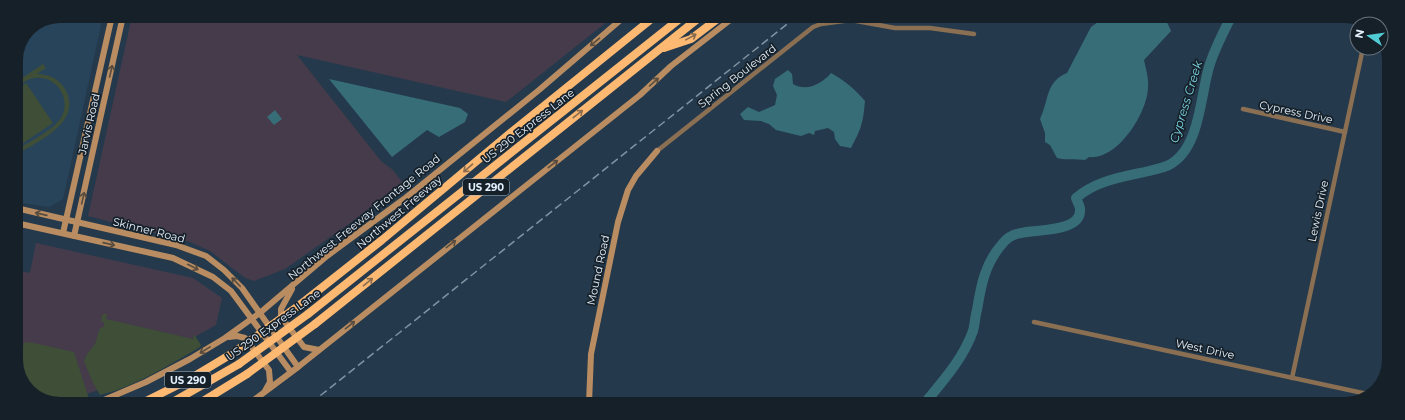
<svg xmlns="http://www.w3.org/2000/svg" width="1405" height="420" viewBox="0 0 1405 420" font-family="Montserrat,sans-serif">
  <style>
    .commercial { fill: #453b4b }
    .built { fill: #28445a }
    .green { fill: #3e4e37 }
    .water { fill: #376d76 }
    .lines { fill: none; stroke-linecap: round; stroke-linejoin: round }
    .river { stroke: #376d76; stroke-width: 10 }
    .street { stroke: #8b6f53; stroke-width: 4.5 }
    .secondary { stroke: #b98d61; stroke-width: 6 }
    .highway { stroke: #fdb872; stroke-width: 8 }
    .rail { stroke: #8193a2; stroke-width: 1.5; stroke-dasharray: 8 4; stroke-linecap: butt }
    .highway-bridge { stroke: #fdb872; stroke-width: 8 }
    .oneway { stroke: #8a6c4e }
    .oneway2 { stroke: #574c3f }
    .labels { text-anchor: middle; stroke-width: 3.5; stroke-linejoin: round; paint-order: stroke }
    .shield { fill: #162029; stroke: #a6b2bd; stroke-width: 1 }
    .shield-label { font-size: 10px; font-weight: bold; fill: #e4f1fd }
    .street-label { font-size: 11px; fill: #e4f1fd; stroke: #162029 }
    .water-label { font-size: 12px; font-style: italic; fill: #7bd5e5; stroke: #162029 }
  </style>
  <rect width="100%" height="100%" fill="#243a4c"/>
  <g class="commercial">
    <path d="M132,16L613,17L506,102L297,55L381,161L393,170L402,182L349,224L285,269L254,281L245,278L210,251L190,242L88,216Z"/>
    <path d="M36,243L193,278L222,298L216,325L103,388L63,403H49L27,389L16,363V317L20,300L16,299V270L30,273Z"/>
  </g>
  <path class="built" d="M60,16H103L63,199L49,207L16,202V60L29,29Z"/>
  <g class="green">
    <path d="M43,64L46,68L37,74C49,74 59,79 65,89C84,122 37,142 16,155V150C29,142 53,130 61,118C72,100 57,75 35,78C28,79 22,83 16,87V82Z"/>
    <path d="M26,83L53,123L16,148V90Z"/>
    <path d="M104,314H107L106,319L193,339L194,334L201,345L200,347C169,365 134,387 100,395L93,383L84,361L87,354L95,344L100,328L104,327V322H101L102,315Z"/>
    <path d="M29,342L74,352L89,399L84,403H49L27,389L18,367L24,343Z"/>
  </g>
  <g class="water">
    <path d="M1105,17L1185,18L1181,22L1177,18L1166,20L1171,31L1144,60C1146,69 1149,79 1148,88C1147,113 1118,160 1089,157L1085,160C1077,159 1062,160 1057,158L1050,145L1045,142V133L1040,119C1049,101 1045,82 1067,73L1091,27Z"/>
    <path d="M788,70L792,74L793,84C806,92 822,84 831,73C845,81 855,89 865,101C863,124 861,129 851,148L840,146L835,139L834,132L828,128L815,131L814,135L809,133L801,136L776,130L769,124L761,121L744,120L740,114L748,107L759,112L775,105L777,95L773,86L775,79Z"/>
    <path d="M329,79L460,108L468,114L465,122L439,137L427,130L392,157Z"/>
    <path d="M275,110L282,119L274,125L267,117Z"/>
  </g>
  <g class="lines">
    <path class="river" d="M924,404C943,381 963,359 973,331C975,324 975,316 977,310C981,285 985,263 1003,243C1007,238 1014,234 1021,233C1035,229 1082,233 1080,209C1080,206 1077,201 1076,198C1097,180 1123,177 1149,171C1155,169 1163,168 1169,165C1200,149 1200,97 1209,67C1214,50 1223,33 1231,17"/>
    <g class="street">
      <path d="M1243,109L1345,132"/>
      <path d="M657,151L813,27L821,24L851,20L895,28H930L974,34"/>
      <path d="M1034,322L1372,395"/>
      <path d="M1292,378L1363,48"/>
    </g>
    <g class="secondary">
      <path d="M16,208L176,245L206,256L224,270L242,288L298,367"/>
      <path d="M16,223L173,258L213,277L231,291L291,372"/>
      <path d="M63,233L112,16"/>
      <path d="M74,236L123,16"/>
      <path d="M292,289L281,309V317L304,347L319,350"/>
      <path d="M229,337L237,336L245,338L269,370L270,382L265,391"/>
      <path d="M97,403L146,382L190,359L225,338L261,312L327,256L404,199L539,90L624,17"/>
      <path d="M250,403L298,367L640,95L671,66L734,17"/>
      <path d="M589,403L591,354L618,222L628,190L636,176L657,151"/>
    </g>
    <g class="highway">
      <path d="M664,48L691,39L720,17"/>
      <path d="M301,304L382,240L509,134L654,17"/>
      <path d="M308,314L682,17"/>
      <path d="M315,324L700,17"/>
      <path d="M142,403L188,380L233,353"/>
      <path d="M171,403L239,364"/>
      <path d="M200,403L247,374"/>
    </g>
    <path class="rail" d="M311,403L796,17"/>
    <g class="highway-bridge">
      <path d="M233,353L301,304"/>
      <path d="M239,364L308,314"/>
      <path d="M247,374L315,324"/>
    </g>
  </g>
  <defs><path id="oneway-shaft" d="M-6 0H5M1.5-3L5.5 0L1.5 3" fill="none" stroke-width="1.6" stroke-linecap="round" stroke-linejoin="round"/></defs>
  <g class="oneway">
    <use href="#oneway-shaft" transform="translate(691 37) rotate(-29)"/>
    <use href="#oneway-shaft" transform="translate(578 114) rotate(-38)"/>
    <use href="#oneway-shaft" transform="translate(468 168) rotate(139)"/>
    <use href="#oneway-shaft" transform="translate(368 282) rotate(-39)"/>
  </g>
  <g class="oneway2">
    <use href="#oneway-shaft" transform="translate(595 42) rotate(140)"/>
    <use href="#oneway-shaft" transform="translate(111 71) rotate(-77)"/>
    <use href="#oneway-shaft" transform="translate(654 82) rotate(-42)"/>
    <use href="#oneway-shaft" transform="translate(553 164) rotate(-38)"/>
    <use href="#oneway-shaft" transform="translate(83 198) rotate(-77)"/>
    <use href="#oneway-shaft" transform="translate(41 214) rotate(-167)"/>
    <use href="#oneway-shaft" transform="translate(109 244) rotate(13)"/>
    <use href="#oneway-shaft" transform="translate(451 244) rotate(-38)"/>
    <use href="#oneway-shaft" transform="translate(193 267) rotate(27)"/>
    <use href="#oneway-shaft" transform="translate(236 282) rotate(-134)"/>
    <use href="#oneway-shaft" transform="translate(350 325) rotate(-39)"/>
    <use href="#oneway-shaft" transform="translate(205 350) rotate(149)"/>
  </g>
  <g class="labels">
    <g class="shield">
      <rect x="463" y="179" width="46" height="16" rx="3"/>
      <rect x="165" y="372" width="46" height="16" rx="3"/>
    </g>
    <g class="shield-label">
      <text x="486" y="191">US 290</text>
      <text x="188" y="384">US 290</text>
    </g>
    <g class="street-label">
      <text transform="translate(737 76) rotate(-38)" y="4">Spring Boulevard</text>
      <text transform="translate(1296 112) rotate(12)" y="4">Cypress Drive</text>
      <text transform="translate(89 124) rotate(-77)" y="4">Jarvis Road</text>
      <text transform="translate(528 126) rotate(-38)" y="4">US 290 Express Lane</text>
      <text transform="translate(1318 211) rotate(-78)" y="4">Lewis Drive</text>
      <text transform="translate(399 212) rotate(-40)" y="4">Northwest Freeway</text>
      <text transform="translate(364 217) rotate(-39)" y="4">Northwest Freeway Frontage Road</text>
      <text transform="translate(149 230) rotate(14)" y="4">Skinner Road</text>
      <text transform="translate(598 270) rotate(-78)" y="4">Mound Road</text>
      <text transform="translate(273 325) rotate(-36)" y="4">US 290 Express Lane</text>
      <text transform="translate(1205 349) rotate(12)" y="4">West Drive</text>
    </g>
    <g class="water-label">
      <text transform="translate(1186 102) rotate(-73)" y="4">Cypress Creek</text>
    </g>
  </g>
  <path d="M0 0H1405V420H0ZM60 23H1345A37 37 0 0 1 1382 60V360A37 37 0 0 1 1345 397H60A37 37 0 0 1 23 360V60A37 37 0 0 1 60 23Z" fill="#162029" fill-rule="evenodd"/>
  <g transform="translate(1369 36) rotate(283)"><circle r="19" fill="#162029" stroke="#68747e"/>
  <path d="M0-3L7 15L0 10L-7 15Z" fill="#51ccd5"/>
  <text y="-6" font-size="11" font-weight="bold" text-anchor="middle" fill="#e4f1fd">N</text>
  </g>
</svg>
